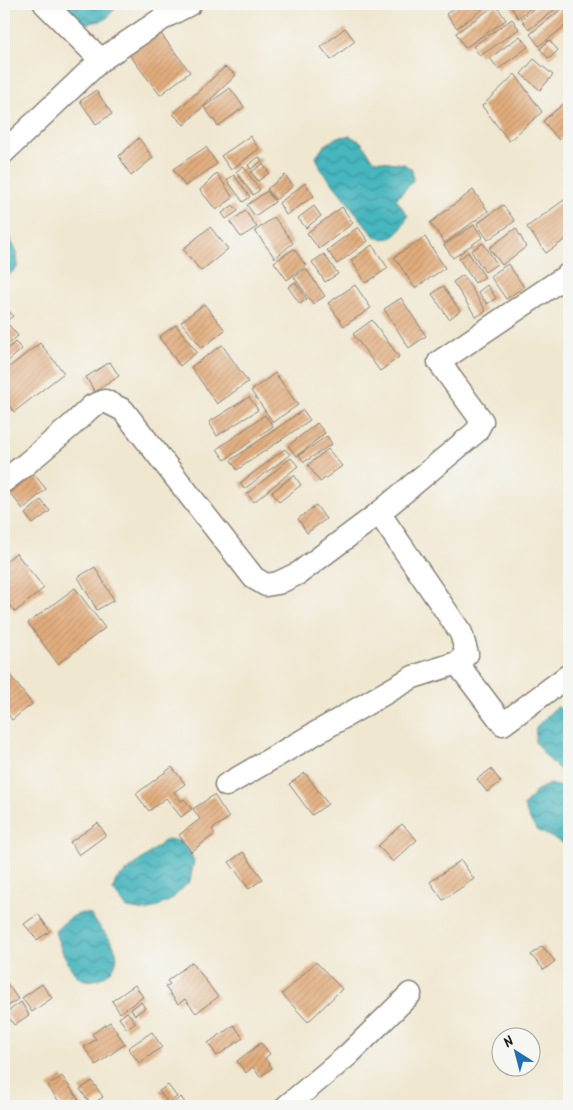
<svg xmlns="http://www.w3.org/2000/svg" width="573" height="1110" viewBox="0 0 573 1110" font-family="Kalam,sans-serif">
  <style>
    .water { fill: url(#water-waves); stroke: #31696d }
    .building { fill: url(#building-hatch) }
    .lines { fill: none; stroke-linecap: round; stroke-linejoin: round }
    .minor-casing { stroke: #868276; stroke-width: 25 }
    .minor { stroke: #fff; stroke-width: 22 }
  </style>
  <defs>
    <pattern id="water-waves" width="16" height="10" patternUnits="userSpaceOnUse" patternTransform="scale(1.25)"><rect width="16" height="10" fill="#46b6be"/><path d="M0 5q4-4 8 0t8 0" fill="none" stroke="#3a939a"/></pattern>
    <pattern id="building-hatch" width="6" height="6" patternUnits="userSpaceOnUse" patternTransform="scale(1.25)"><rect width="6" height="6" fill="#e1ac7c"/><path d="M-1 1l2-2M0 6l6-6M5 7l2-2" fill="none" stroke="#c0936b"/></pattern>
  </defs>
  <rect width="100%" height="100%" fill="#f6f6f2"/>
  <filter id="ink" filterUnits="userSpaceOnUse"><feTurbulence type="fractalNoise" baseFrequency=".02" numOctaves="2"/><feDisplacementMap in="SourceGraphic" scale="10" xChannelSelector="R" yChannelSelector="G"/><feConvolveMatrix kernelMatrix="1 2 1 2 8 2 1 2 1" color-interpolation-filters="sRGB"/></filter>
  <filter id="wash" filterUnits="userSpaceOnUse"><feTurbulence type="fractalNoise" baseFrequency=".0096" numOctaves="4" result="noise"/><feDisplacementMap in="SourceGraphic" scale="20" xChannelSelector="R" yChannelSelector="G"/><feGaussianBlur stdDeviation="1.12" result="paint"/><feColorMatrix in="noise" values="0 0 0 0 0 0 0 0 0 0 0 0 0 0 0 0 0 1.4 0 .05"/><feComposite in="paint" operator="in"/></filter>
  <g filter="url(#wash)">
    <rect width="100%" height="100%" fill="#f0e7d0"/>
    <g class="water">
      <path d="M57,4H119L105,20L79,25Z"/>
      <path d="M350,136L361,142L374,160L404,164L412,170L413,181L396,199L408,216C399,233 396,241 376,238L321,169L316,157L324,146L337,137Z"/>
      <path d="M4,228L17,252L18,267L7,277L4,276Z"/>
      <path d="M557,707L567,711L569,714V776C555,768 545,755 535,742L536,727L550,713Z"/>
      <path d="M550,784L560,787L569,796V840L563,843L537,830L530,820L524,806L537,790Z"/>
      <path d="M167,839L180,841L188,850L194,860L190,881L171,900L147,911L127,908L113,890L116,880Z"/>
      <path d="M83,913L90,914C97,925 113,939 116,952C122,971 92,989 77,976C68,967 58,943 55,931C64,923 71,915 83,913Z"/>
    </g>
    <g id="blocks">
      <g class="building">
        <path d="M460,4H489L457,28L446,14Z"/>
        <path d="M515,4H537L518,18L511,7Z"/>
        <path d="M540,4H560L561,5L529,29L521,19Z"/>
        <path d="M496,5L506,20L465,48L456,33Z"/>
        <path d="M563,8L569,15V23L539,46L530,34Z"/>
        <path d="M512,19L519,29L480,56L473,46Z"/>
        <path d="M345,28L355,41L331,60L321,47Z"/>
        <path d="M158,30L190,72L160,95L128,53Z"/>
        <path d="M520,36L528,47L498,69L490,58Z"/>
        <path d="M549,40L558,50L549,59L540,49Z"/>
        <path d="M534,59L553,75L540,90L521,74Z"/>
        <path d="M225,67L236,75L184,125L173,114Z"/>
        <path d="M515,74L542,112L509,141L482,106Z"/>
        <path d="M230,88L244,107L218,126L204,107Z"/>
        <path d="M96,90L112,114L96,124L80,101Z"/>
        <path d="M569,99V132L559,140L543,121Z"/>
        <path d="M250,136L259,149L231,170L221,156Z"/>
        <path d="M139,138L153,158L131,176L119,156Z"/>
        <path d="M569,140V152L564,144Z"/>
        <path d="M206,147L217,164L185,186L173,169Z"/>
        <path d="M259,157L262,161L251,169L248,165Z"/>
        <path d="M263,164L269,173L258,181L251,172Z"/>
        <path d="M243,166L260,190L253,195L236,172Z"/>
        <path d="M217,173L233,198L216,210L200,190Z"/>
        <path d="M234,175L250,197L243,202L227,180Z"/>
        <path d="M285,175L293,186L275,200L267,189Z"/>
        <path d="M305,183L314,196L286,215L279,203Z"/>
        <path d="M473,190L488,211L445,243L430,223Z"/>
        <path d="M267,191L275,202L255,216L247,205Z"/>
        <path d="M564,200L569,207V237L546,253L527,227Z"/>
        <path d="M233,205L238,211L226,219L222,213Z"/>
        <path d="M503,205L515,221L488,240L477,224Z"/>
        <path d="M314,206L321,216L306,228L298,218Z"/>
        <path d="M342,207L353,223L319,249L307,233Z"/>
        <path d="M245,211L257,227L241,237L230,222Z"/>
        <path d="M274,217L293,243L275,258L255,231Z"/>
        <path d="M474,225L483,237L453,258L444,245Z"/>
        <path d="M210,227L228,249L201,271L183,249Z"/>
        <path d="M358,227L368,241L337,264L327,250Z"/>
        <path d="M516,228L526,247L502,265L489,248Z"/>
        <path d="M425,237L445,268L415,288L394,257Z"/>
        <path d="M483,243L497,264L485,272L471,251Z"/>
        <path d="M372,245L388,268L366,283L351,260Z"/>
        <path d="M294,249L306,266L287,280L274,262Z"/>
        <path d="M468,252L485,277L475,283L459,259Z"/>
        <path d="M324,254L338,274L325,282L312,262Z"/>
        <path d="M508,264L524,287L506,299L490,276Z"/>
        <path d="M306,269L325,296L313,304L294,277Z"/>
        <path d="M463,275L486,311L476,317L453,282Z"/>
        <path d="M295,282L307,299L300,304L288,287Z"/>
        <path d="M355,285L371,308L344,326L328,303Z"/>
        <path d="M487,285L496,298L487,304L478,292Z"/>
        <path d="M443,286L460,311L449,319L432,294Z"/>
        <path d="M401,298L426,336L409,348L384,309Z"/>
        <path d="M204,304L225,330L202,348L181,322Z"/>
        <path d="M4,305L13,316L4,323Z"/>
        <path d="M372,320L399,357L380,371L353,334Z"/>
        <path d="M9,325L18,336L4,348V329Z"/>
        <path d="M176,325L197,352L180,366L159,337Z"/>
        <path d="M15,342L22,349L4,365V352Z"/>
        <path d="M40,343L64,373L14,412L4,399V371Z"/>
        <path d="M222,345L248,382L217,404L191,367Z"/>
        <path d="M110,362L119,376L95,392L86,377Z"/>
        <path d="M275,373L298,405L273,422L251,391Z"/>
        <path d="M249,397L258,410L217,436L209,422Z"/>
        <path d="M303,410L310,420L237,470L231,460Z"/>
        <path d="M265,415L273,426L225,460L217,449Z"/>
        <path d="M317,423L325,433L297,456L288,446Z"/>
        <path d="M327,436L332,444L304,462L299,455Z"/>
        <path d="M285,449L290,455L244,489L240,483Z"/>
        <path d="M328,449L342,466L320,482L308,465Z"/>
        <path d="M291,458L298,466L254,502L247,494Z"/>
        <path d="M33,473L46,489L23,509L10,493Z"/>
        <path d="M294,475L301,485L279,502L272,492Z"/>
        <path d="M41,500L50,511L33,524L25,514Z"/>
        <path d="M316,505L326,519L307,533L298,519Z"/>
        <path d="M16,553L44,588L15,612L4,598V563Z"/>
        <path d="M95,567L114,600L97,610L78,577Z"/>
        <path d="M75,588L105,628L58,664L28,623Z"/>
        <path d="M4,667L32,704L12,720L4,709Z"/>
        <path d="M172,767L185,784L174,792L181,801L184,799L192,809L181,817L166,798L149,811L136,794Z"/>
        <path d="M491,769L501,782L487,792L477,779Z"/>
        <path d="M305,773L328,804L312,815L289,784Z"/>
        <path d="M214,795L229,818L212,829L215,834L191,852L179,835L200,819L193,809Z"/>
        <path d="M98,823L106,835L79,855L70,842Z"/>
        <path d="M402,824L417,840L393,862L378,846Z"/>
        <path d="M243,852L263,879L249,889L229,862Z"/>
        <path d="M461,860L474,879L443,900L430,882Z"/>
        <path d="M38,914L50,931L37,940L24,924Z"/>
        <path d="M542,946L555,961L544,970L531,955Z"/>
        <path d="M192,962L218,997L196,1013L185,999L178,1004L165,987L170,984L167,981Z"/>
        <path d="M316,962L342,989L308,1022L282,994Z"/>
        <path d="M4,979L18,999L4,1009Z"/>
        <path d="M42,984L52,998L32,1012L22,998Z"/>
        <path d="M135,985L143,997L120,1013L112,1001Z"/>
        <path d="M21,1002L29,1015L14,1025L6,1013Z"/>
        <path d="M141,1002L145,1008L135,1015L131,1009Z"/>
        <path d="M127,1012L136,1023L127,1029L119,1018Z"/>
        <path d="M110,1022L125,1044L96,1065L84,1047L96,1039L92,1034Z"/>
        <path d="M234,1025L243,1038L217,1056L208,1043Z"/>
        <path d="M152,1032L162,1047L139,1063L128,1048Z"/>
        <path d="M261,1043L270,1054L265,1058L272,1068L260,1077L253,1067L246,1073L237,1061Z"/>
        <path d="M62,1076L83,1106H62L48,1086Z"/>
        <path d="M92,1081L103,1097L91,1105L80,1089Z"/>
        <path d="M168,1085L177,1097L168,1103L159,1091Z"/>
        <path d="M181,1097L187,1106H169Z"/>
      </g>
    </g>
  </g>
  <g filter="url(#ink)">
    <use href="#blocks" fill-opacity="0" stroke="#868276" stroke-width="1"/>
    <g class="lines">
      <g class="minor-casing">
        <g id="minor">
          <path d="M45,4L101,60"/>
          <path d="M4,152L101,60L165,17L190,4"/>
          <path d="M569,274L439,362L482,421L476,432L379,513L461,633L467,654L457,663L503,724L569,675"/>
          <path d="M4,481L26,464L72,425L92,406L105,401L123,410L254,578L266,585L278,583L299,573L379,513"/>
          <path d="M226,785L413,677L457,663"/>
          <path d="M287,1106L348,1055L410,994"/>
        </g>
      </g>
      <use href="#minor" class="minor"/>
    </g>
  </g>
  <rect width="573" height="1110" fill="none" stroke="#f6f6f2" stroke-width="20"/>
  <g transform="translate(516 1052) rotate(324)"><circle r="24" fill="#f6f6f2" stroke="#9f9f9c"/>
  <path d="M0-4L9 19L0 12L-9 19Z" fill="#1f6fb2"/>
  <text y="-8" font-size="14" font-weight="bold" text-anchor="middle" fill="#1c1c1c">N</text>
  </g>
</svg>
